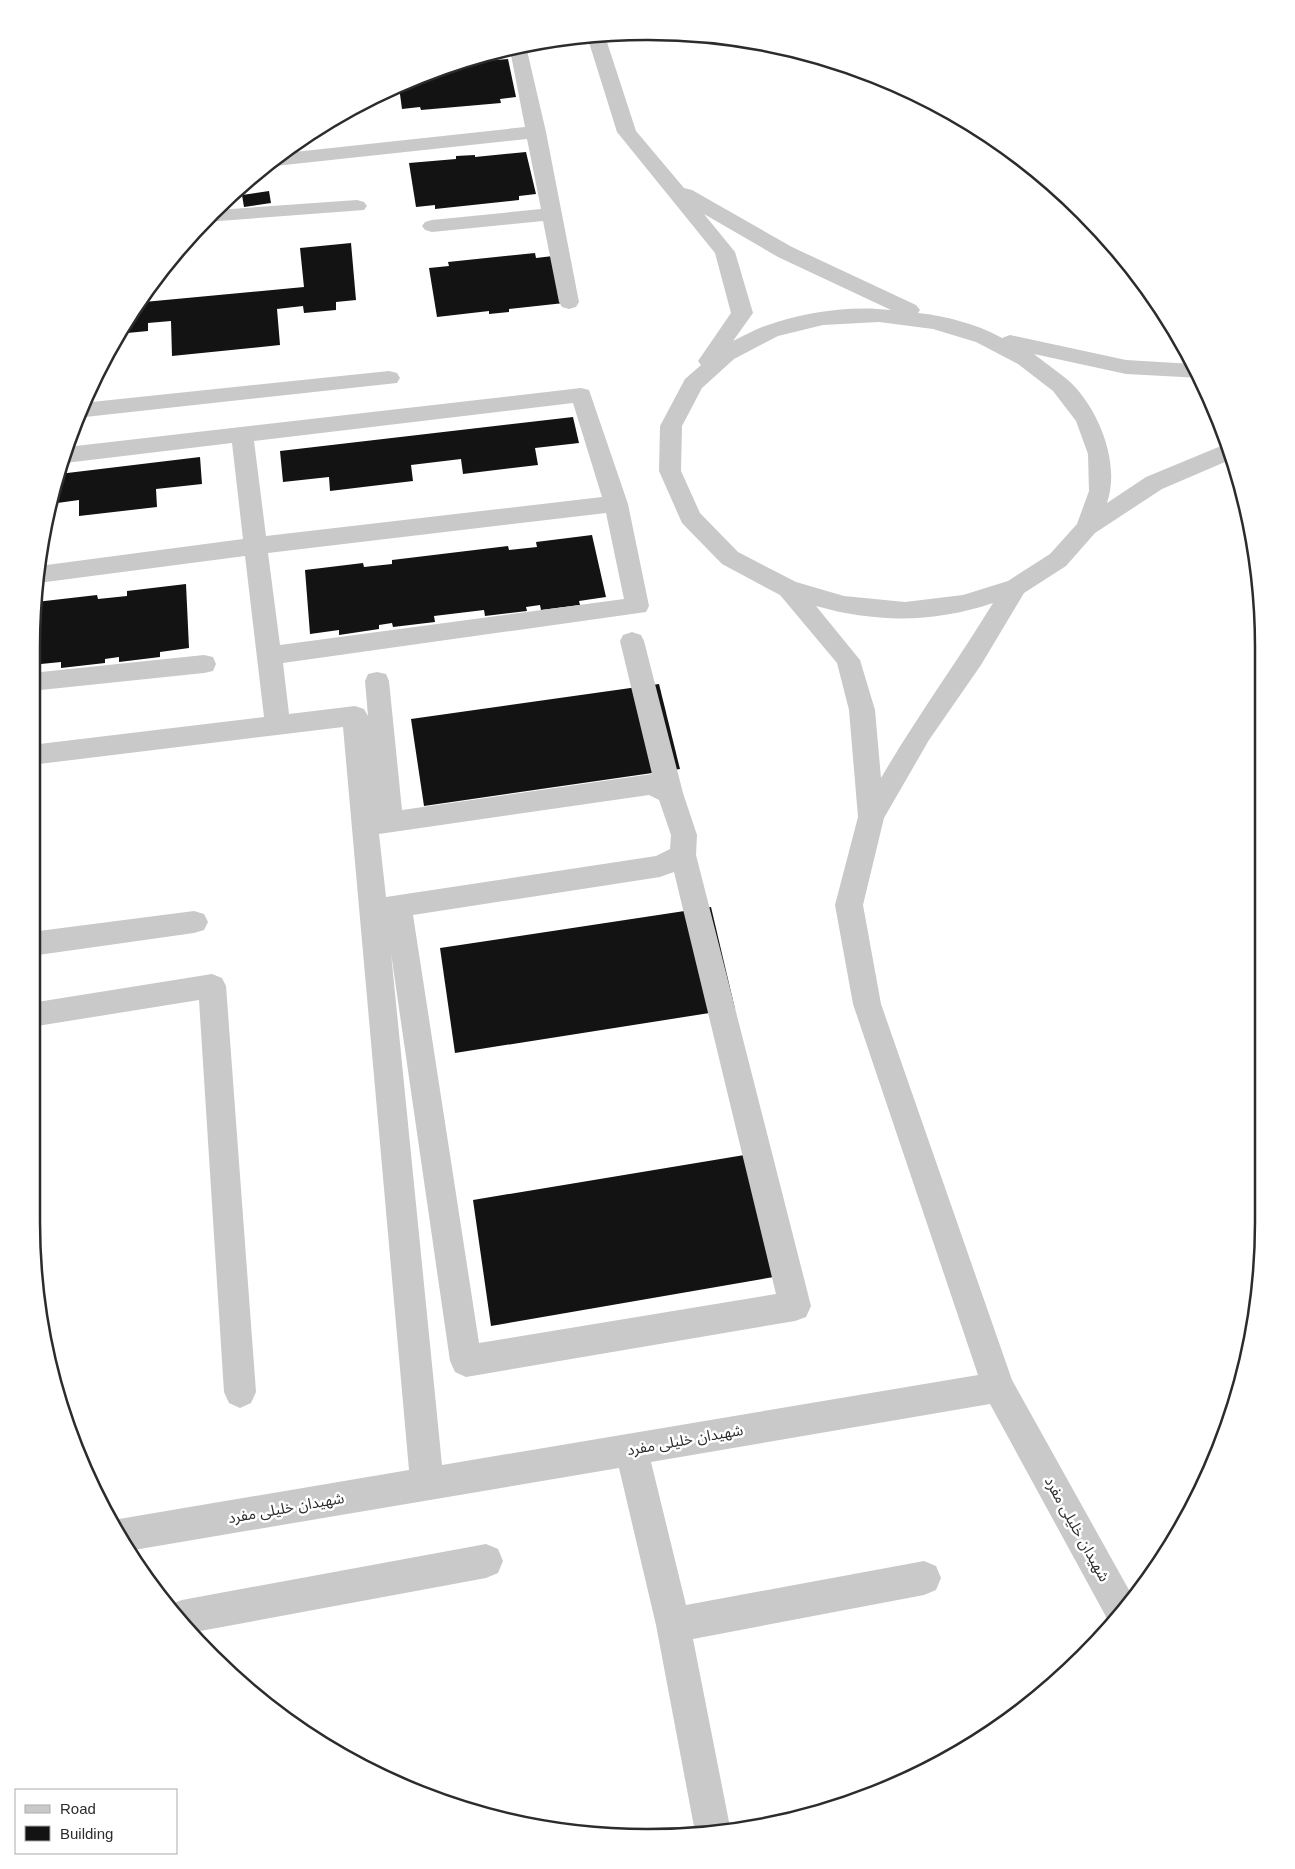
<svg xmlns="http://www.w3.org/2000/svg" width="1295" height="1869" viewBox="0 0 1295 1869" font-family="Helvetica,'Noto Sans Arabic',sans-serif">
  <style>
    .building { fill: #131313 }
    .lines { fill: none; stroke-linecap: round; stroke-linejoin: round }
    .minor { fill: #c9c9c9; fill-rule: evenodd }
    .labels { text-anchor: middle; stroke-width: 5; stroke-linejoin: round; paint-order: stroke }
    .near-street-label { font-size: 15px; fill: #2c2c2c; stroke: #fff }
    .rim { fill: none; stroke: #2c2c2c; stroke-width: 2.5 }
  </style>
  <rect width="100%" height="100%" fill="#fff"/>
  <g class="building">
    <path d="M508,59L516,97L500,99L501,103L421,110L420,107L402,109L399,87L449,64Z"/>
    <path d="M526,152L536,194L519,196V200L435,209V205L416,207L409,163L456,159V156L475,155V157Z"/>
    <path d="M269,191L271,203L244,207L242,195Z"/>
    <path d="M351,243L356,300L336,302V310L304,313L303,306L277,309L280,345L172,356L171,321L148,323V331L117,334L145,293L144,302L304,287L300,248Z"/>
    <path d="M535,253L536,258L553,256L564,303L509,309V312L489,314V311L437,317L429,268L449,266L448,262Z"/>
    <path d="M573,417L579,443L535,448L538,465L463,474L461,459L411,465L413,481L330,491L329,477L283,482L280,451Z"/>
    <path d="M200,457L202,484L156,489L157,507L79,516V500L50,504L59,474Z"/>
    <path d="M592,535L606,597L579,601L580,605L541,610L540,605L526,607L527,611L485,616L484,610L434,616L435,622L393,627L392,623L379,625V629L339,635V630L310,634L305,570L363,563L364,567L392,564V560L508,546L509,550L537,547L536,542Z"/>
    <path d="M186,584L189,648L160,652V657L119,662V657L105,659V663L61,668V662L31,665L36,602L97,595L98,599L127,596V591Z"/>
    <path d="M659,684L680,769L424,806L411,719Z"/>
    <path d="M711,907L735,1009L455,1053L440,948Z"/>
    <path d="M768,1151L797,1273L491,1326L473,1200Z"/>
  </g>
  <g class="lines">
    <g class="minor">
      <path d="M587,36H605L636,131L684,188L692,190L792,247L916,305L920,310L918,313C946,316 977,324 1002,338L1010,335L1126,360L1193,364L1201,378L1126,374L1034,354C1045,363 1057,371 1068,380C1098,407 1121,463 1107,503L1146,477L1221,446L1226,444L1232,459L1162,489L1095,533L1066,566L1024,593L981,665L929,740L884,818L863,905L881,1004L1012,1380L1134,1599L1110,1624L990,1404L651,1462L686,1605L924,1561L936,1566L941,1578L936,1590L924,1595L693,1639L731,1832H695L656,1625L619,1468L128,1551L111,1522L119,1519L409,1470L343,727L31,765V745L264,717L245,556L38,583L39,566L243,539L232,443L65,463L63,462L67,447L581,388L589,390L628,504L649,606L646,612L283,663L289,714L355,706L364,709L368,716L365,681L368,674L377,672L386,674L389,681L402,810L652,774L620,641L623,635L632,632L641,635L644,641L683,793L697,835L696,855L811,1306L806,1317L795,1321L466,1377L455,1372L450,1361L391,953L442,1465L978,1375L853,1004L835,905L858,817L849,710L837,663L780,595L722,564L682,523L659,471L660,426L685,379L701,365L698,361L731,313L715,253L617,132ZM704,214L778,257L891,310C850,305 803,312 765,326C754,330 744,336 733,341L753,313L735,252ZM879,322L933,329L976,342L1018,364L1053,391L1076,421L1088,454L1089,491L1077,524L1050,554L1008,581L963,595L905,602L844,596L796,582L738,552L700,513L681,471L682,426L702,388L734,359L778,336L823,325ZM573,403L602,497L266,536L254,441ZM606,513L624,599L280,645L268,553ZM993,603C957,662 916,718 881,778L875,710L860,660L816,606C876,623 934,623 993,603ZM649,795L659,800L671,835L670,849L656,856L386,897L379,834ZM674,872L776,1294L479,1343L413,915L660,877Z"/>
      <path d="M526,46L546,132L579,302L576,307L569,309L562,307L559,302L543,221L432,232L425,230L422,226L425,222L432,220L541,209L527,139L275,166L269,164L285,153L525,127L511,55L502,52Z"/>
      <path d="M357,200L364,202L367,206L364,210L206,222L217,210Z"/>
      <path d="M389,371L397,373L400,378L397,383L76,418L82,403Z"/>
      <path d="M204,655L213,657L216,664L213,671L204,673L31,691V673Z"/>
      <path d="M194,911L204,914L208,922L204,930L194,933L31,956V932Z"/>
      <path d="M212,974L222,978L226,986L256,1392L251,1403L240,1408L229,1403L224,1392L199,1000L31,1027V1003Z"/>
      <path d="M486,1544L498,1549L503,1561L498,1573L486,1578L195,1632L171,1604L182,1600Z"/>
    </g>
  </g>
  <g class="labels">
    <g class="near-street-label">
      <text transform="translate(685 1440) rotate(-10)" y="5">شهیدان خلیلی مفرد</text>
      <text transform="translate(286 1508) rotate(-10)" y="5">شهیدان خلیلی مفرد</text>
      <text transform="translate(1077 1529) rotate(61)" y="5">شهیدان خلیلی مفرد</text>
    </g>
  </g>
  <path d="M0 0H1295V1869H0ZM647 40H648A607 607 0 0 1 1255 647V1222A607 607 0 0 1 648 1829H647A607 607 0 0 1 40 1222V647A607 607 0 0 1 647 40Z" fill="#fff" fill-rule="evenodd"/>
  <path class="rim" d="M647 40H648A607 607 0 0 1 1255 647V1222A607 607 0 0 1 648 1829H647A607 607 0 0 1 40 1222V647A607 607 0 0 1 647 40Z"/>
  <rect x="15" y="1789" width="162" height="65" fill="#ffffff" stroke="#ababab"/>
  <rect x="25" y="1805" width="25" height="8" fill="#c9c9c9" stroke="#ababab"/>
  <text x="60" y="1814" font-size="15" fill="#2c2c2c">Road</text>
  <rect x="25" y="1826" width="25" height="15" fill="#131313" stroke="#ababab"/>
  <text x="60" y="1839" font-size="15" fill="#2c2c2c">Building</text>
</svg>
